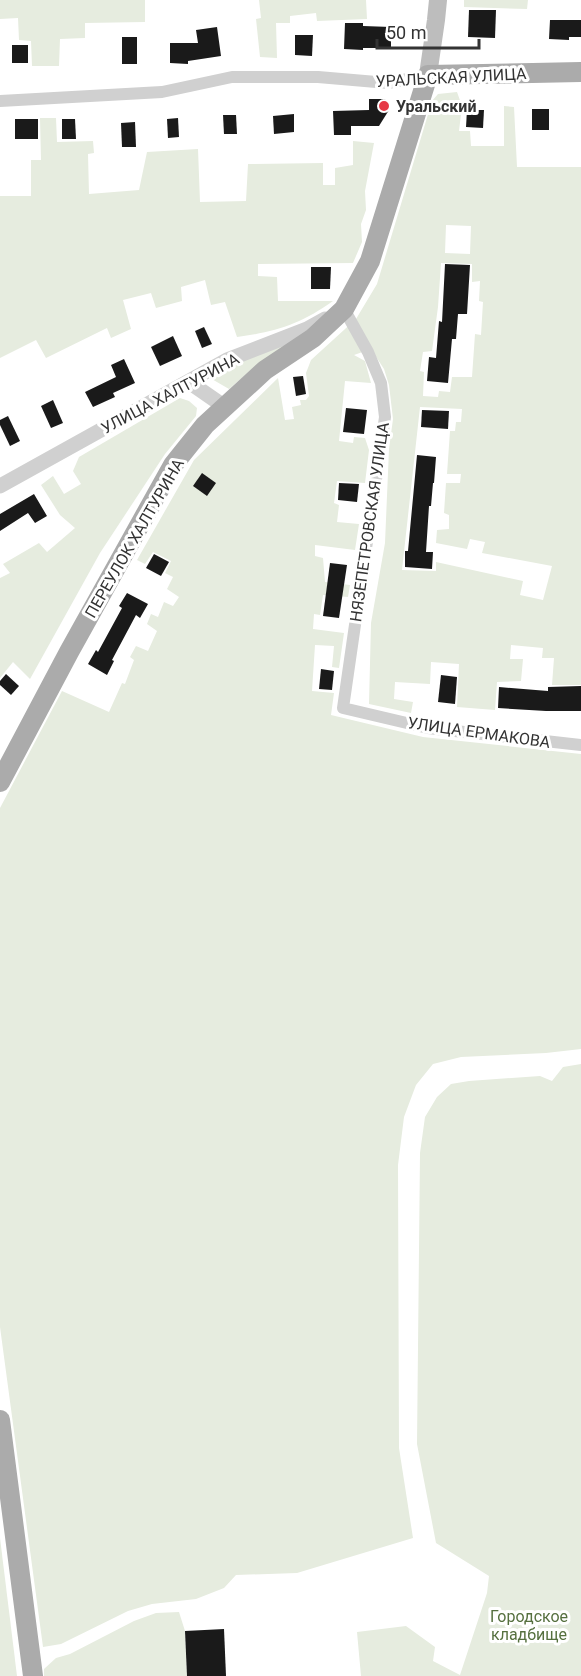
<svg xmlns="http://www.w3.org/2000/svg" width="581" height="1676" viewBox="0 0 581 1676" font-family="Roboto,sans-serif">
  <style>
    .green { fill: #e6ecdf; fill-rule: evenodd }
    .building { fill: #1a1a1a }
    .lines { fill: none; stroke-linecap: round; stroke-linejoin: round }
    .minor { stroke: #d0d0d0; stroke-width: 12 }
    .tertiary { stroke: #d0d0d0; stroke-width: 15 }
    .secondary { stroke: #bdbdbd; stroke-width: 18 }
    .primary { stroke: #ababab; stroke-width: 20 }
    .poi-dot { fill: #e63946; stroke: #fff; stroke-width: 2 }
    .labels { text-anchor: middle; stroke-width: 6; stroke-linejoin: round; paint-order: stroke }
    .street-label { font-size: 16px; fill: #333; stroke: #fff }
    .poi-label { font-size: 16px; font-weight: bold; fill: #333; stroke: #fff; text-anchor: start }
    .park-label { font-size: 16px; fill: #56703f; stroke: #fff }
  </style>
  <rect width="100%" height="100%" fill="#fff"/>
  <g class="green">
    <path d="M0,0H145V22L85,23V38L60,39L59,66H32L31,41L19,40L18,18L0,19Z"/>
    <path d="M259,0H366L367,19L317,21L316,13L290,16V23H276L277,58L260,57L256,19L261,18Z"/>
    <path d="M464,0H528L527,9L464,7Z"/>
    <path d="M457,92L462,106L459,131H470L471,146H504V106L514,107L517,167H581V685H552L554,658H542L543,648L511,645L510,659H523L521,681L497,682L495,710L457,707L459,664L431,662L430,684L395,682L394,699L413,702L411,713L369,704L371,623L385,543L389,449L393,419L389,385L384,369L371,349L354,355L365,361L371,383L345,381L339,441L353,443L354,437L365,438L369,450L365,483L337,481L334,503L339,505L337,522L359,524L355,550L315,545V556L323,558L325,582L350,585L348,597L323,595L320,615L314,614L313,629L344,633L339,668L332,667L334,646L315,645L312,691L334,693L331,715L423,737L581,754V1049L546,1053L461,1057L433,1064L416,1085L404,1117L398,1165L399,1448L413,1538L297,1573L236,1575L224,1588L196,1599L152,1604L128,1611L61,1644L43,1647L0,1327V808L62,691L109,712L122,683L125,684L134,660L130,657L136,646L148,651L157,631L147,624L151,614L158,617L164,602L173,606L179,597L167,589L173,577L165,573L171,561L153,552L145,564L137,560L194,460L278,378L285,420L294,419L292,407L301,405L300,400H306L309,396L306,373L311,360L356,319L377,284L432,101L438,94ZM446,225L471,226L470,254L445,253ZM441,263L472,264V282L480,281L479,301L483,302L481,335L475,334L472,377H452L450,392L439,391L438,397L423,396L424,372L420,371L423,352L432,351L438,307ZM420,407L462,409L461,422H456L455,431H450L447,474H461L460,483H446L444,513L449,515V529L437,530L436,543L467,549L470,539L485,542L482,553L552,566L543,600L520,595L523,581L436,562V571L402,570Z"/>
    <path d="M40,118H56L57,142L93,141L94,153L88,154L89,194L139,190L147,152L198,149L200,202L246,201L248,164L323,163V185H335V168L353,165V141L374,143L365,191L366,210L361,224L362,242L353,263L258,264V276L277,277L278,301H333C301,324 275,332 237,337L225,302L211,305L205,280L181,287L182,301L156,308L151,293L123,300L131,329L111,338L107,328L46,358L36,340L0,358V196H31V160H41Z"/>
    <path d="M287,343L289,346L252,369L229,389L210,378L241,361Z"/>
    <path d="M180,398L189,401L197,408L196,416L165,454L100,553L30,679L13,662L0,678V578L10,573L3,564L39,543L47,552L75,528L60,515L41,485L53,476L64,494L81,484L73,471L79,457Z"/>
    <path d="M581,1064V1676H361L357,1632L406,1626L435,1647L433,1661L460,1675L487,1593L489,1576L436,1543L417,1444L420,1153L425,1117L437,1097L451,1084L469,1081L540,1076L552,1081L563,1067Z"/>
    <path d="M0,1538L17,1676H0Z"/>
    <path d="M179,1612L185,1631L187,1676H44V1669L56,1658L70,1654L134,1621L156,1613Z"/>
  </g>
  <g class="building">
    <path d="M469,10H496L495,38L468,37Z"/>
    <path d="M550,20H581V37H569V40L549,39Z"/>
    <path d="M345,23H363V26L391,27V48H363V50L344,49Z"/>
    <path d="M217,27L221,56L188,61V64L170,63V43H198L196,30Z"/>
    <path d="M295,35H313L312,56L295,55Z"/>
    <rect x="122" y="37" width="15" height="27"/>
    <rect x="12" y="45" width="16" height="18"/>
    <path d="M369,99H385L386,103H389V110L379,126H351V135H334L333,111L369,110Z"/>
    <rect x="532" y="109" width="17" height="21"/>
    <path d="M467,110H484L483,128L466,127Z"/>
    <path d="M294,114V132L274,134L273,116Z"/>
    <path d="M223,115H236L237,134H224Z"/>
    <path d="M178,118L179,137L168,138L167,119Z"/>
    <rect x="15" y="119" width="23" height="20"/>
    <path d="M62,119H75L76,139H62Z"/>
    <path d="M135,122L136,147H122L121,123Z"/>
    <path d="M445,264L470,265L467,314H458L456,339H452L448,383L427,381L429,357L436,358L439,321L442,322Z"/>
    <path d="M311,267H331L330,289H311Z"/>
    <path d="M204,327L212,344L202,348L195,331Z"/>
    <path d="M173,336L182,356L160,366L151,347Z"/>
    <path d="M124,359L135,383L113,393L115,397L93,407L85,392L116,377L111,365Z"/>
    <path d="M303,376L306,394L296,396L293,377Z"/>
    <path d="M53,400L63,423L51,428L41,406Z"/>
    <path d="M346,408L367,410L364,434L343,432Z"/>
    <path d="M422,410L449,411L448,429L421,427Z"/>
    <path d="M8,416L20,441L10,446L0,425V420Z"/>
    <path d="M417,455L436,457L434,483H433L431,506H429L426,552H433L432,569L405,567V551H408Z"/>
    <path d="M202,473L216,483L207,496L193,486Z"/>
    <path d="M339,483L359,484L357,502L338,500Z"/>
    <path d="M34,494L47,516L35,523L28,513L0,531V514Z"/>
    <path d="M154,554L169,562L161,576L146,568Z"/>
    <path d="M330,563L347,565L339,618L323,616Z"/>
    <path d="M127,593L148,604L140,618L136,615L112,660L114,661L107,675L88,664L96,650L98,652L122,608L119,606Z"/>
    <path d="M321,669L334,671L332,690L319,689Z"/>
    <path d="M6,674L19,686L11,695L0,685V681Z"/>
    <path d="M441,675L457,677L455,704L438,702Z"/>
    <path d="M581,686V711H546L498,708L499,687L548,691V687Z"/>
    <path d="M224,1629L226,1676H187L185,1631Z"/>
  </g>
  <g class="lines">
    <g class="minor">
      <path d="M0,101L162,92L232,77H318L388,83L428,75"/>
      <path d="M344,309L368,352L381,383L385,417L343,708L428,728L581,745"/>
    </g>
    <g class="tertiary">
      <path d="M189,382L225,407"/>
      <path d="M0,486L227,360L307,329L325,319"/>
    </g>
    <path class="secondary" d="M428,75L436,20L438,0"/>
    <g class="primary">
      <path d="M0,782L69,652L173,465L205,425L265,370L313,338L344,309L370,261L428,75L581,72"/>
      <path d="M0,1420L33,1676"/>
    </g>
  </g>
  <circle class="poi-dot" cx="384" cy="106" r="6"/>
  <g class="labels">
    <g class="street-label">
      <text transform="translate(451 77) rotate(-3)" y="6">УРАЛЬСКАЯ УЛИЦА</text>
      <text transform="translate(170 393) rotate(-28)" y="6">УЛИЦА ХАЛТУРИНА</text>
      <text transform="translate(369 522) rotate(-82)" y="6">НЯЗЕПЕТРОВСКАЯ УЛИЦА</text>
      <text transform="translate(134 538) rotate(-60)" y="6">ПЕРЕУЛОК ХАЛТУРИНА</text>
      <text transform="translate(479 732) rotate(8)" y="6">УЛИЦА ЕРМАКОВА</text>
    </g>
    <g class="poi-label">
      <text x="396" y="112">Уральский</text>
    </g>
    <g class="park-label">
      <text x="529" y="1622">Городское<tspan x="529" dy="18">кладбище</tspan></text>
    </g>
  </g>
  <path d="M377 39v9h102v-9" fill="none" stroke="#333333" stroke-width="3"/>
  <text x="386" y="39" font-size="18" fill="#333333" stroke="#ffffff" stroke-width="4.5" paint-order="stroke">50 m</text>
</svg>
